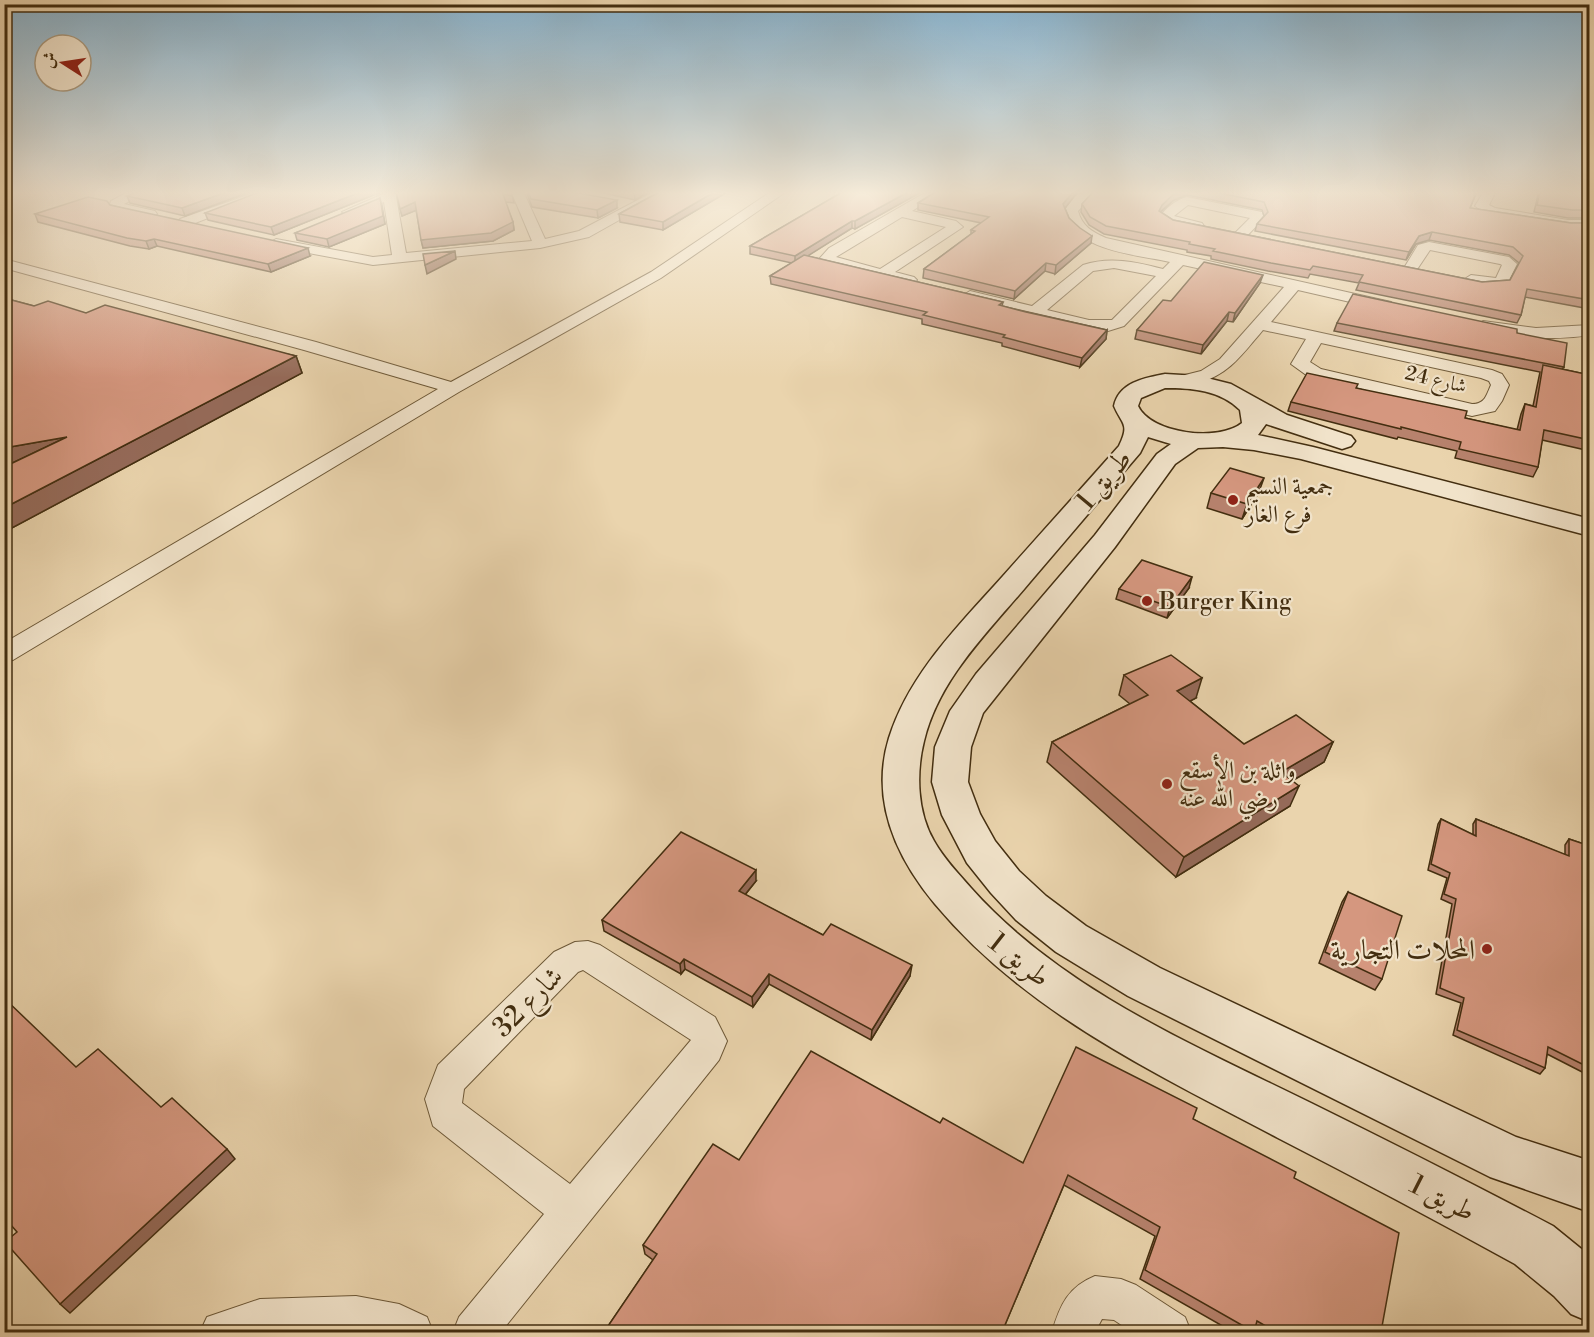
<svg xmlns="http://www.w3.org/2000/svg" width="1594" height="1337" viewBox="0 0 1594 1337" font-family="'Libre Bodoni',Amiri,serif">
  <style>
    .lines { fill: none; stroke-linecap: round; stroke-linejoin: round }
    .street-casing { stroke: #6d5837; stroke-width: 2 }
    .secondary-casing { stroke: #432e10; stroke-width: 3 }
    .street { fill: #f1e3ca; fill-rule: evenodd }
    .secondary { fill: #f1e3ca; fill-rule: evenodd }
    .wall { fill: #b7826d; stroke: #432e10; stroke-width: 1.5; fill-rule: evenodd }
    .shaded-wall { fill: #956a59; stroke: #432e10; stroke-width: 1.5 }
    .building { fill: #d5977f; stroke: #432e10; stroke-width: 1.5 }
    .poi-dot { fill: #8f2418; stroke: #f1e3ca; stroke-width: 2 }
    .labels { text-anchor: middle; stroke-width: 4.5; stroke-linejoin: round; paint-order: stroke }
    .far-street-label { font-size: 20px; fill: #432e10; stroke: #f1e3ca }
    .poi-label { font-size: 24px; fill: #432e10; stroke: #f1e3ca; text-anchor: start }
    .near-street-label { font-size: 28px; fill: #432e10; stroke: #f1e3ca }
    .near-poi-label { font-size: 28px; fill: #432e10; stroke: #f1e3ca; text-anchor: end }
  </style>
  <rect width="100%" height="100%" fill="#ead4ad"/>
  <filter id="stains"><feTurbulence type="fractalNoise" baseFrequency=".00333" numOctaves="4"/><feColorMatrix values="0 0 0 0 .2 0 0 0 0 .09 0 0 0 0 .02 0 0 0 .5 -.17"/></filter>
  <radialGradient id="worn" r=".72"><stop offset=".6" stop-color="#630" stop-opacity="0"/><stop offset="1" stop-color="#630" stop-opacity=".3"/></radialGradient>
  <g class="lines">
    <g class="street-casing">
      <g id="street">
        <path d="M130,191H148L124,204L155,211L157,214L155,217L150,218L113,210L110,204L111,201Z"/>
        <path d="M259,191H278L190,225H180L178,222L180,219Z"/>
        <path d="M383,191H395L406,253L532,241L511,191H523L545,239L579,231L655,191H671L589,237L540,248L373,265L276,247L269,243L276,239L373,257L392,255L384,202L349,216L342,212L383,194Z"/>
        <path d="M772,191H787L661,278L459,392L13,660L4,662V643L438,389L304,350L4,268V259L316,342L451,382L651,272Z"/>
        <path d="M928,191H944L912,211L956,221L963,227L895,272L914,277L917,280L914,283L909,285L828,265L820,258L829,248ZM902,217L946,227L880,269L836,257Z"/>
        <path d="M1083,191H1097L1078,211C1082,226 1092,232 1106,238L1391,302L1393,305L1385,310L1298,290L1271,322L1492,370L1502,374L1509,385L1502,401L1495,411L1472,416L1309,377L1291,364L1306,339L1263,330C1244,352 1229,375 1200,382C1192,384 1185,387 1177,385L1174,381L1177,377L1201,371L1220,359L1284,287L1183,265L1124,326L1108,331L1089,330L965,299L962,296L970,291L1032,306L1083,265C1110,256 1136,262 1163,269L1170,262C1135,254 1075,252 1064,211L1072,199ZM1114,268L1156,276L1112,320H1089L1047,310L1093,271ZM1321,343L1481,378L1489,381L1491,385C1486,396 1485,404 1472,404L1321,369L1310,362Z"/>
        <path d="M1484,191H1496L1489,205L1495,208L1568,220H1590V228H1568L1486,214L1475,206Z"/>
        <path d="M1187,197L1262,212L1264,218L1245,238L1240,239L1233,235L1250,218L1188,205L1174,216L1202,223L1204,226L1202,229C1190,232 1168,226 1159,217C1167,208 1175,200 1187,197Z"/>
        <path d="M1429,242L1509,257L1517,264L1506,286C1496,289 1471,288 1463,280L1471,275L1496,278L1502,265L1500,264L1430,250L1416,271H1406L1404,268L1418,245Z"/>
        <path d="M1483,321L1536,328L1590,325V335C1553,341 1514,338 1477,329L1475,326Z"/>
        <path d="M588,941L600,945L715,1017L727,1041L719,1060L501,1332H453L459,1317L544,1214L433,1126L425,1099L438,1065L554,952L575,942ZM583,970L691,1040L570,1184L462,1103L464,1089L578,972Z"/>
        <path d="M1095,1276L1121,1279L1136,1285L1185,1317L1191,1332H1132L1114,1320L1102,1319L1095,1332H1052C1060,1305 1068,1287 1095,1276Z"/>
        <path d="M356,1296L399,1304L427,1317L433,1332H200L207,1317L260,1299Z"/>
      </g>
    </g>
    <g class="secondary-casing">
      <path id="secondary" d="M1165,374L1199,376L1231,384L1287,415L1351,436L1355,441L1351,446L1342,449L1266,424L1258,435L1313,447L1590,519V536L1301,459L1254,450L1223,447L1198,448L1175,464L1115,547L983,713L971,747L968,782L980,814L995,841L1019,871L1046,896L1086,926L1160,968L1516,1137L1590,1161V1212L1490,1177L1128,996L1056,952L1016,920L991,893L967,863L942,815L932,782L935,747L950,711L976,674L1095,535L1157,454L1171,444L1148,437L1140,453C1103,496 1067,539 1030,582C990,630 939,678 924,741C916,773 917,812 934,841C944,859 958,873 971,888C1061,989 1191,1044 1311,1103C1392,1143 1473,1184 1553,1226L1590,1256V1322L1571,1314L1554,1296L1515,1264C1437,1221 1358,1179 1278,1138C1155,1073 1026,1013 935,904C896,857 870,800 889,738C909,674 959,625 1003,576C1042,532 1081,489 1119,446C1130,423 1122,425 1114,406C1119,382 1145,378 1165,374ZM1165,388C1192,388 1220,390 1240,410L1242,423C1219,442 1151,434 1138,406L1141,398Z"/>
    </g>
    <use href="#street" class="street"/>
    <use href="#secondary" class="secondary"/>
  </g>
  <g class="wall">
    <path d="M252,191L185,216L130,203L127,196Z"/>
    <path d="M396,191H511L514,203L505,202L513,222L514,230L493,241L423,248L416,210L402,216Z"/>
    <path d="M526,191H567L617,208L598,218L532,207Z"/>
    <path d="M594,191H650L635,200Z"/>
    <path d="M661,191H729L663,230L620,222L619,214Z"/>
    <path d="M844,191H923L855,229L852,228L807,256L1003,302L1002,306L1107,330L1106,339L1080,367L1002,346V343L922,324V319L771,284L770,276L792,263L750,254V246Z"/>
    <path d="M937,191H1087L1076,194L1065,208L1069,218L1091,243L1055,274L1045,271L1014,299L923,278L924,269L971,234V230L981,223L918,210V203Z"/>
    <path d="M1094,191H1477L1470,208L1571,223H1590V309L1525,297L1521,315L1517,323L1356,290L1359,283L1310,274L1308,278L1268,271L1211,259V256L1187,252V250L1104,234L1089,225L1081,212L1082,204ZM1187,195L1262,210L1264,216L1257,224L1255,231L1406,260L1416,244L1429,240L1509,255L1519,263L1510,280L1482,282L1173,220L1161,212L1174,200Z"/>
    <path d="M1539,191H1575L1590,195V218H1568L1534,212Z"/>
    <path d="M381,192L274,235L208,220L205,213Z"/>
    <path d="M110,205L310,256L271,272L157,246L149,249L130,246L38,222L35,214Z"/>
    <path d="M382,205L385,224L329,247L297,240L295,233Z"/>
    <path d="M1260,283L1233,322L1227,321L1201,354L1135,339L1137,330L1171,301Z"/>
    <path d="M4,298L34,306L86,313L296,356L302,373L10,529L4,527Z"/>
    <path d="M1337,323L1517,333L1564,367L1562,369L1590,375V451L1542,440L1538,467L1533,477L1455,458L1457,451L1398,437L1397,439L1288,411L1291,402L1356,388L1465,418L1517,430L1521,414L1525,404L1533,406L1540,372L1334,331Z"/>
    <path d="M1259,492L1242,519L1207,508L1211,493Z"/>
    <path d="M1189,588L1167,618L1116,599L1119,589Z"/>
    <path d="M1124,675L1196,698L1190,701L1244,744L1333,742L1324,762L1292,781L1290,806L1176,877L1047,762L1052,742L1130,704L1119,695Z"/>
    <path d="M1441,819L1473,835V824L1476,819L1565,855V845L1569,839L1590,846V1073L1588,1075L1547,1054L1545,1068L1540,1074L1453,1035L1461,1003L1436,994L1452,904L1441,899L1447,878L1428,870L1438,824Z"/>
    <path d="M756,881L745,895L823,935L910,976L871,1040L769,984L753,1007L685,969L681,974L604,931L602,920Z"/>
    <path d="M1348,892L1382,979L1375,990L1319,963L1342,902Z"/>
    <path d="M1193,1119L1294,1178L1381,1332H1233L1140,1279L1155,1236L1064,1185L1002,1332H604L653,1260L645,1254L643,1245L739,1160L940,1123L1023,1163Z"/>
  </g>
  <g class="shaded-wall">
    <path d="M229,191H252L185,216L182,208Z"/>
    <path d="M363,191H382L381,192L274,235L271,227Z"/>
    <path d="M636,191H650L635,200L634,192Z"/>
    <path d="M716,191H729L663,230V222Z"/>
    <path d="M910,191H923L855,229V221Z"/>
    <path d="M1074,191H1087L1076,194L1062,212L1063,204Z"/>
    <path d="M1180,191H1188L1187,195L1174,200L1160,212L1159,211L1162,205L1175,193Z"/>
    <path d="M380,198L385,224L329,247L327,239Z"/>
    <path d="M617,200V208L598,218L597,210Z"/>
    <path d="M415,202L417,210L402,216L400,209Z"/>
    <path d="M852,221V228L795,264V256Z"/>
    <path d="M513,222L514,230L493,241L423,248L421,240Z"/>
    <path d="M1432,232L1429,240L1416,244L1406,260L1409,252L1419,236Z"/>
    <path d="M1092,236L1091,243L1055,274L1056,265Z"/>
    <path d="M154,239L157,246L149,249L146,241Z"/>
    <path d="M308,248L310,256L271,272L268,264Z"/>
    <path d="M455,251L456,259L427,274L425,265Z"/>
    <path d="M1046,263L1045,271L1014,299L1015,291Z"/>
    <path d="M1263,275L1260,283L1233,322L1235,313Z"/>
    <path d="M1229,312L1227,321L1201,354L1203,345Z"/>
    <path d="M1107,330L1106,339L1080,367L1082,358Z"/>
    <path d="M296,356L302,373L10,529L4,519V508Z"/>
    <path d="M67,437L4,467V448Z"/>
    <path d="M1264,478L1259,492L1242,519L1247,504Z"/>
    <path d="M1192,577L1189,588L1167,618L1170,607Z"/>
    <path d="M1202,678L1196,698L1171,711L1177,691Z"/>
    <path d="M1333,742L1324,762L1273,792L1281,772Z"/>
    <path d="M1299,786L1290,806L1176,877L1184,857Z"/>
    <path d="M756,870V881L739,902V891Z"/>
    <path d="M684,959L685,969L681,974L680,964Z"/>
    <path d="M912,965L910,976L871,1040L872,1030Z"/>
    <path d="M769,974V984L753,1007L752,997Z"/>
    <path d="M227,1149L235,1159L70,1313L60,1304Z"/>
  </g>
  <g class="building">
    <path d="M139,191H229L182,208L127,196Z"/>
    <path d="M262,191H363L271,227L205,213Z"/>
    <path d="M396,191H511L512,196L503,194L513,222L491,233L421,240L415,202L400,209Z"/>
    <path d="M528,191H567L617,200L597,210L531,199Z"/>
    <path d="M661,191H716L663,222L619,214Z"/>
    <path d="M844,191H910L855,221H852L795,256L750,246Z"/>
    <path d="M937,191H1074L1063,204L1069,218L1080,228L1092,236L1056,265L1046,263L1015,291L924,269L975,231L971,230L989,217L918,203Z"/>
    <path d="M1094,191H1180L1175,193L1162,205L1159,211L1173,220L1482,282L1510,280L1523,256L1513,247L1432,232L1419,236L1409,252L1257,224L1268,212L1264,202L1208,191H1477L1470,208L1571,223H1590V300L1527,289L1521,315L1359,282L1363,275L1313,266L1310,270L1271,263L1213,251L1215,249L1189,244L1190,242L1106,226L1090,217L1082,204Z"/>
    <path d="M1540,191H1575L1590,195V210H1572L1537,205Z"/>
    <path d="M88,197L107,201L110,205L308,248L268,264L154,239L146,241L127,238L35,214Z"/>
    <path d="M380,198L383,216L327,239L295,233Z"/>
    <path d="M455,251L425,265L423,254Z"/>
    <path d="M804,255L1003,302L999,305L1026,312L1107,330L1082,358L1003,337L1005,335L923,315L927,312L770,276Z"/>
    <path d="M1204,262L1263,275L1235,313L1229,312L1203,345L1137,330L1163,300L1171,301Z"/>
    <path d="M1353,294L1517,329V333L1567,343L1564,367L1337,323Z"/>
    <path d="M4,298L34,306L48,301L86,313L105,305L296,356L4,508V467L67,437L4,448Z"/>
    <path d="M1543,365L1590,375V440L1544,430L1538,467L1459,449L1461,442L1401,427V429L1291,402L1307,373L1358,384L1356,388L1467,411L1465,418L1520,430L1525,404L1536,407Z"/>
    <path d="M1230,468L1264,478L1247,504L1211,493Z"/>
    <path d="M1142,560L1192,577L1170,607L1119,589Z"/>
    <path d="M1171,655L1202,678L1177,691L1244,744L1296,715L1333,742L1281,772L1299,786L1184,857L1052,742L1148,695L1124,675Z"/>
    <path d="M1441,819L1476,836V819L1569,856V839L1590,846V1068L1548,1047L1545,1068L1457,1030L1464,998L1440,988L1456,899L1444,894L1450,873L1431,864Z"/>
    <path d="M681,832L756,870L739,891L823,935L831,924L912,965L872,1030L769,974L752,997L684,959L680,964L602,920Z"/>
    <path d="M1348,892L1402,916L1382,979L1325,952Z"/>
    <path d="M4,998L76,1067L98,1049L161,1107L172,1098L227,1149L60,1304L5,1242L17,1232L4,1217Z"/>
    <path d="M1076,1047L1197,1108L1193,1119L1296,1172L1294,1178L1399,1233L1381,1332H1276L1257,1321L1254,1332L1145,1270L1160,1227L1068,1175L1002,1332H604L657,1254L643,1245L713,1144L739,1160L811,1051L940,1123L943,1118L1023,1163Z"/>
  </g>
  <linearGradient id="sky" x2="0" y2="1"><stop stop-color="#88b5d2"/><stop offset="0.51" stop-color="#f6ecda"/><stop offset="1" stop-color="#f6ecda" stop-opacity="0"/></linearGradient>
  <rect width="1594" height="378" fill="url(#sky)"/>
  <g class="poi-dot">
    <circle cx="1233" cy="500" r="6"/>
    <circle cx="1147" cy="601" r="6"/>
    <circle cx="1167" cy="784" r="6"/>
    <circle cx="1487" cy="949" r="6"/>
  </g>
  <g class="labels">
    <g class="far-street-label">
      <text transform="translate(1436 379) rotate(13)" y="7">شارع 24</text>
    </g>
    <g class="poi-label">
      <text x="1245" y="494">جمعية النسيم<tspan x="1245" dy="28">فرع الغاز</tspan></text>
      <text x="1159" y="609">Burger King</text>
      <text x="1179" y="778">واثلة بن الأسقع<tspan x="1179" dy="28">رضي الله عنه</tspan></text>
    </g>
    <g class="near-street-label">
      <text transform="translate(1103 479) rotate(-50)" y="10">طريق 1</text>
      <text transform="translate(1020 959) rotate(38)" y="10">طريق 1</text>
      <text transform="translate(527 1001) rotate(-45)" y="10">شارع 32</text>
      <text transform="translate(1443 1197) rotate(27)" y="10">طريق 1</text>
    </g>
    <g class="near-poi-label">
      <text x="1475" y="959">المحلات التجارية</text>
    </g>
  </g>
  <rect width="1594" height="1337" fill="none" stroke="#ead4ad" stroke-width="24"/>
  <rect x="6" y="6" width="1582" height="1325" fill="none" stroke="#432e10" stroke-width="3"/>
  <rect x="12" y="12" width="1570" height="1313" fill="none" stroke="#432e10" stroke-width="1.5"/>
  <g transform="translate(63 63) rotate(282)"><circle r="28" fill="#f1e3ca" stroke="#ab9b80" stroke-width="1.5"/>
  <path d="M0-4.5L10 22L0 15L-10 22Z" fill="#8f2418"/>
  <text y="-9" font-size="16" font-weight="bold" text-anchor="middle" fill="#432e10">ش</text>
  </g>
  <rect width="100%" height="100%" filter="url(#stains)"/>
  <rect width="100%" height="100%" fill="url(#worn)"/>
</svg>
